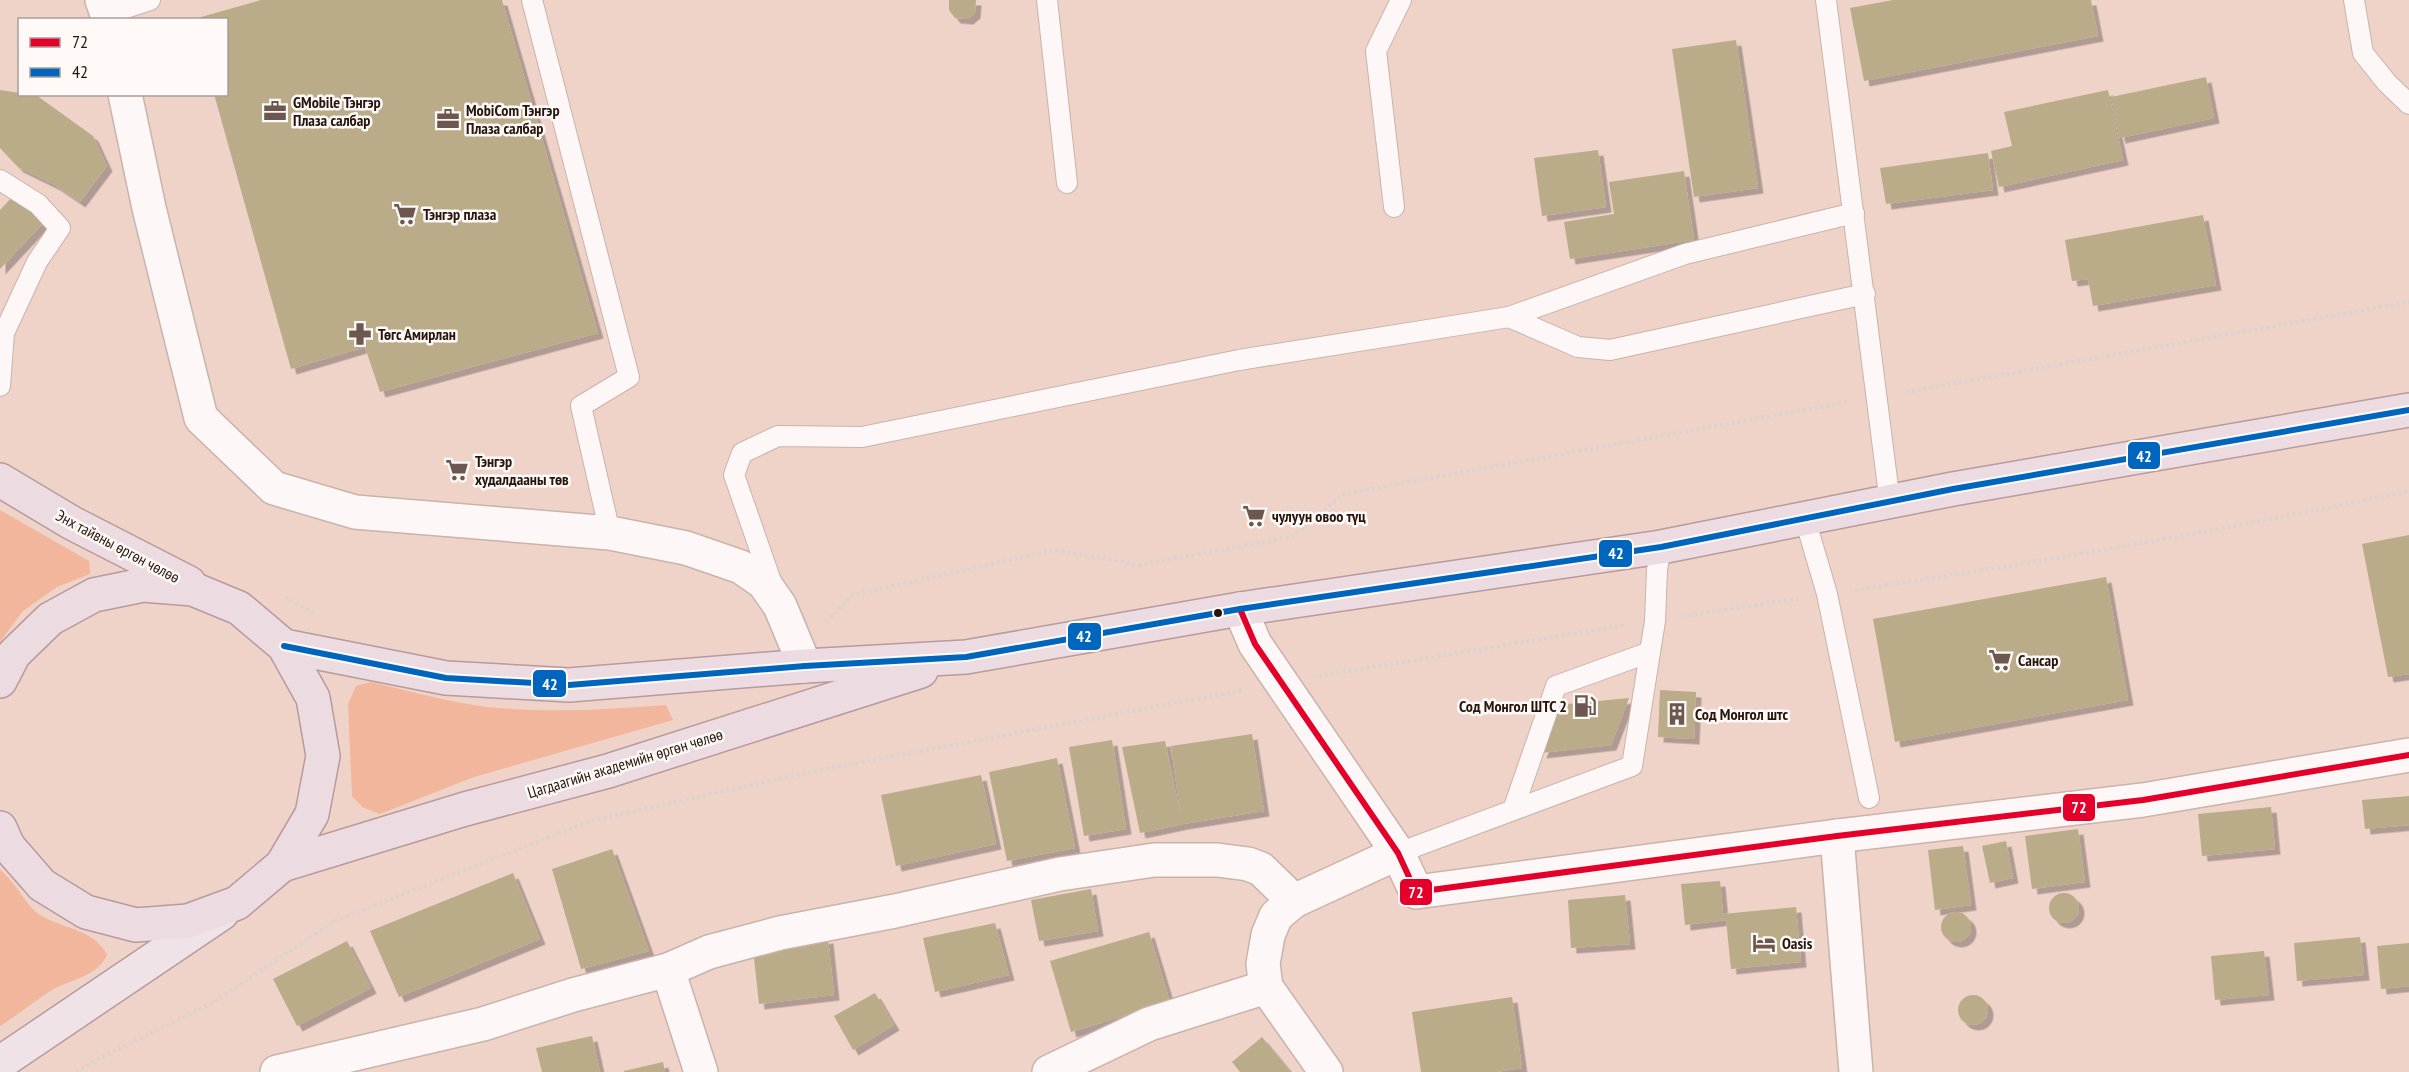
<svg xmlns="http://www.w3.org/2000/svg" width="2409" height="1072" viewBox="0 0 2409 1072" font-family="'PT Sans Narrow',sans-serif">
  <style>
    .green { fill: #f2b69c }
    .building { fill: #baab89; filter: url(#shadow) }
    .lines { fill: none; stroke-linecap: round; stroke-linejoin: round }
    .service-casing { stroke: #c9b3aa; stroke-width: 22 }
    .minor-casing { stroke: #c9b3aa; stroke-width: 36 }
    .primary-casing { stroke: #b79a9e; stroke-width: 36 }
    .trunk-casing { stroke: #b79a9e; stroke-width: 36 }
    .path { stroke: #dbd3cf; stroke-width: 4; stroke-dasharray: 3 3; stroke-linecap: butt }
    .service { stroke: #fdf8f7; stroke-width: 20 }
    .minor { stroke: #fdf8f7; stroke-width: 33 }
    .primary { stroke: #f0e3e7; stroke-width: 33 }
    .trunk { stroke: #ecdce2; stroke-width: 33 }
    .bus-1-casing { stroke: #fff9f7; stroke-width: 10 }
    .bus-2-casing { stroke: #fff9f7; stroke-width: 10 }
    .bus-1 { stroke: #e4002b; stroke-width: 6 }
    .bus-2 { stroke: #0065bd; stroke-width: 6 }
    .bus-dot { fill: #27160e; stroke: #fff9f7; stroke-width: 2 }
    .labels { text-anchor: middle; stroke-width: 5; stroke-linejoin: round; paint-order: stroke }
    .poi-label { font-size: 16px; font-weight: bold; fill: #27160e; stroke: #fff9f7; text-anchor: start }
    .street-label { font-size: 16px; fill: #27160e; stroke: #fff9f7 }
    .line-badge { stroke: #fff9f7; stroke-width: 2 }
    .badge-label { font-size: 16px; text-anchor: middle; font-weight: bold; fill: #fff }
  </style>
  <defs>
    <filter id="shadow"><feDropShadow dx="5.5" dy="5.5" stdDeviation="0" flood-color="#0004"/></filter>
  </defs>
  <rect width="100%" height="100%" fill="#efd3c8"/>
  <g class="green">
    <path d="M0,510L89,561L90,574L57,587L23,611L0,642Z"/>
    <path d="M371,682C409,691 448,702 487,707C547,713 606,710 666,705L673,720L474,777L380,814L362,807L352,796L348,704L356,686Z"/>
    <path d="M0,870C16,882 25,905 40,915C61,928 96,930 107,955C97,977 71,979 52,990C34,1001 18,1015 0,1026Z"/>
  </g>
  <g class="building">
    <path d="M261,0H502L598,333L380,392L365,347L291,369L214,94H226V20L194,19Z"/>
    <path d="M949,0H976L975,13L968,19L955,18L949,10Z"/>
    <path d="M1893,0H2091L2098,36L1864,81L1850,8Z"/>
    <path d="M1736,40L1758,188L1694,197L1672,49Z"/>
    <path d="M2206,77L2214,118L2120,138L2111,97Z"/>
    <path d="M0,90L20,93V94L36,95L93,136L107,166L80,202L55,185L18,167L0,148Z"/>
    <path d="M2108,90L2123,160L1999,187L1991,151L2012,146L2004,112Z"/>
    <path d="M1598,150L1606,207L1542,216L1534,158Z"/>
    <path d="M1988,153L1993,190L1886,204L1880,168Z"/>
    <path d="M1684,171L1694,240L1570,259L1564,222L1614,214L1609,182Z"/>
    <path d="M15,194L45,221L0,269V210Z"/>
    <path d="M2203,215L2216,285L2093,306L2088,279L2072,281L2065,240Z"/>
    <path d="M2409,535V674L2388,677L2362,544Z"/>
    <path d="M2106,577L2128,700L1895,742L1873,619Z"/>
    <path d="M1660,690L1696,692L1694,739L1658,737Z"/>
    <path d="M1629,698L1611,745L1541,753L1557,705Z"/>
    <path d="M1252,734L1264,811L1183,824L1140,833L1122,747L1165,741L1181,818L1171,746Z"/>
    <path d="M1112,740L1126,829L1084,836L1069,747Z"/>
    <path d="M1057,758L1075,848L1007,861L989,772Z"/>
    <path d="M981,775L996,844L896,866L881,795Z"/>
    <path d="M2409,796V825L2365,829L2362,800Z"/>
    <path d="M2271,807L2275,849L2202,856L2198,814Z"/>
    <path d="M2078,829L2085,882L2032,889L2025,836Z"/>
    <path d="M2006,841L2013,878L1990,883L1982,846Z"/>
    <path d="M1963,846L1971,905L1935,910L1928,850Z"/>
    <path d="M612,849L649,951L581,969L552,869Z"/>
    <path d="M513,873L540,939L399,997L370,931Z"/>
    <path d="M1720,881L1723,914L1796,907L1801,962L1731,969L1726,920L1685,925L1681,884Z"/>
    <path d="M1091,889L1098,931L1039,941L1031,900Z"/>
    <circle cx="2064" cy="908" r="15"/>
    <path d="M1625,895L1630,944L1571,948L1568,900Z"/>
    <circle cx="1956" cy="927" r="15"/>
    <path d="M995,923L1009,975L935,992L923,938Z"/>
    <path d="M1149,932L1170,1002L1071,1032L1050,961Z"/>
    <path d="M2360,937L2364,975L2297,981L2294,943Z"/>
    <path d="M828,938L834,995L759,1004L753,949Z"/>
    <path d="M347,941L371,988L297,1026L273,979Z"/>
    <path d="M2409,943V986L2381,989L2377,946Z"/>
    <path d="M2264,951L2269,995L2215,1000L2211,956Z"/>
    <path d="M875,993L894,1025L853,1050L834,1016Z"/>
    <circle cx="1973" cy="1010" r="15"/>
    <path d="M1512,997L1522,1068L1496,1072H1421L1412,1012Z"/>
    <path d="M592,1036L600,1072H542L536,1048Z"/>
    <path d="M1262,1037L1291,1072H1240L1232,1062Z"/>
    <path d="M663,1062L665,1072H624V1071Z"/>
  </g>
  <g class="lines">
    <g class="service-casing">
      <g id="service">
        <path d="M532,0L629,377L581,406L610,533"/>
        <path d="M1047,0L1067,183"/>
        <path d="M1826,0L1890,503"/>
        <path d="M2354,0L2363,53L2387,83L2409,104"/>
        <path d="M107,14L150,0"/>
        <path d="M0,180L38,204L60,228L37,262L4,333L0,386"/>
        <path d="M1394,207L1376,51L1401,0"/>
        <path d="M1509,317L1578,347L1610,350L1865,294"/>
        <path d="M1805,519L1827,594L1869,798"/>
        <path d="M773,587L734,475L742,453L778,436L862,437L1239,360L1509,317L1685,254L1854,213"/>
        <path d="M1513,810L1556,686L1650,652"/>
        <path d="M1398,853L1632,766L1655,621L1657,570L1661,547"/>
      </g>
    </g>
    <g class="minor-casing">
      <g id="minor">
        <path d="M102,0L109,20"/>
        <path d="M125,94L149,208L201,418L274,488L355,512L610,533L686,548L741,567L764,583L780,606L805,666"/>
        <path d="M1240,609L1255,644L1398,853L1416,892L1837,836L2143,800L2409,755"/>
        <path d="M1837,836L1856,1072"/>
        <path d="M668,970L701,1072"/>
        <path d="M277,1072L483,1024L573,995L668,970L709,952L780,933L895,911L1060,874L1154,860H1217L1248,864L1261,869L1294,901"/>
        <path d="M1049,1072L1149,1024L1266,987"/>
        <path d="M1326,1072L1266,987L1263,964L1268,935L1276,916L1294,901L1398,853"/>
      </g>
    </g>
    <g class="primary-casing">
      <path id="primary" d="M0,1063L222,913"/>
    </g>
    <g class="trunk-casing">
      <g id="trunk">
        <path d="M0,480L72,523L189,583"/>
        <path d="M284,646L446,678L569,685L805,666L966,657L1240,609L1661,547L1953,489L2409,410"/>
        <path d="M0,681L14,654L50,619L94,595L143,585L193,589L239,608L284,646L313,698L323,756L312,814L282,865L237,903L188,921L136,925L86,912L42,885L8,846L0,828"/>
        <path d="M282,865L465,809L608,771L921,671"/>
      </g>
    </g>
    <g class="path">
      <path d="M1906,392L2409,302"/>
      <path d="M1855,590C2040,562 2226,530 2409,491"/>
      <path d="M285,597L315,614"/>
      <path d="M1683,616L1798,599"/>
      <path d="M826,622L852,595L1055,550L1139,565L1291,537L1343,494L1848,402"/>
      <path d="M1319,676L1626,625"/>
      <path d="M76,1072L98,1059L211,1004L335,921L590,821L815,771L1244,690"/>
    </g>
    <use href="#service" class="service"/>
    <use href="#minor" class="minor"/>
    <use href="#primary" class="primary"/>
    <use href="#trunk" class="trunk"/>
    <g class="bus-1-casing">
      <path id="bus-1" d="M1240,609L1255,644L1398,853L1416,892L1837,836L2143,800L2409,755"/>
    </g>
    <g class="bus-2-casing">
      <path id="bus-2" d="M284,646L446,678L569,685L805,666L966,657L1240,609L1661,547L1953,489L2409,410"/>
    </g>
    <use href="#bus-1" class="bus-1"/>
    <use href="#bus-2" class="bus-2"/>
  </g>
  <defs>
    <g id="office-bare" transform="scale(1.8)"><path d="M-6-3h4V-5.5h4V-3h4V5H-6ZM-1-4.5V-3h2v-1.5ZM-6 0V1H6V0Z" fill="#6d584f" stroke="#fff9f7" stroke-width="2.5" paint-order="stroke"/></g>
    <g id="supermarket-bare" transform="scale(1.8)"><path d="M-6-5.5h2.5l.6 2H6L4.5 2H-2.5L-4.4-4H-6ZM-1.5 3.2a1.3 1.3 0 1 0 .1 0ZM3 3.2a1.3 1.3 0 1 0 .1 0Z" fill="#6d584f" stroke="#fff9f7" stroke-width="2.5" paint-order="stroke"/></g>
    <g id="pharmacy-bare" transform="scale(1.8)"><path d="M-2-6h4v4h4v4h-4v4h-4v-4h-4v-4h4Z" fill="#6d584f" stroke="#fff9f7" stroke-width="2.5" paint-order="stroke"/></g>
    <g id="fuel-bare" transform="scale(1.8)"><path d="M-5.5-6h7V0h2V4h1.3V-2.5L3-4.5l.8-.8L6-3V5H2.5V1h-1V6h-7ZM-4.2-4.7v3.2H.2V-4.7Z" fill="#6d584f" stroke="#fff9f7" stroke-width="2.5" paint-order="stroke"/></g>
    <g id="building-bare" transform="scale(1.8)"><path d="M-4-6H4V6H1V3H-1V6H-4ZM-2.5-4.3h1.7v1.8h-1.7ZM.8-4.3h1.7v1.8H.8ZM-2.5-1h1.7V.8h-1.7ZM.8-1h1.7V.8H.8Z" fill="#6d584f" stroke="#fff9f7" stroke-width="2.5" paint-order="stroke"/></g>
    <g id="hotel-bare" transform="scale(1.8)"><path d="M-6-4.5h1.5V1H6V5H4.5V3h-9V5H-6ZM-4 0a1.8 1.8 0 1 1 3.6 0ZM.5 0V-2.5h3Q6-2.5 6 0Z" fill="#6d584f" stroke="#fff9f7" stroke-width="2.5" paint-order="stroke"/></g>
  </defs>
  <g fill-rule="evenodd">
    <use href="#office-bare" x="275" y="111"/>
    <use href="#office-bare" x="448" y="119"/>
    <use href="#supermarket-bare" x="405" y="214"/>
    <use href="#pharmacy-bare" x="360" y="334"/>
    <use href="#supermarket-bare" x="457" y="470"/>
    <use href="#supermarket-bare" x="1254" y="516"/>
    <use href="#supermarket-bare" x="2000" y="660"/>
    <use href="#fuel-bare" x="1585" y="706"/>
    <use href="#building-bare" x="1677" y="714"/>
    <use href="#hotel-bare" x="1764" y="943"/>
  </g>
  <circle class="bus-dot" cx="1218" cy="613" r="5"/>
  <g class="labels">
    <g class="poi-label">
      <text x="293" y="108">GMobile Тэнгэр<tspan x="293" dy="18">Плаза салбар</tspan></text>
      <text x="466" y="116">MobiCom Тэнгэр<tspan x="466" dy="18">Плаза салбар</tspan></text>
      <text x="423" y="220">Тэнгэр плаза</text>
      <text x="378" y="340">Төгс Амирлан</text>
      <text x="475" y="467">Тэнгэр<tspan x="475" dy="18">худалдааны төв</tspan></text>
      <text x="1272" y="522">чулуун овоо түц</text>
      <text x="2018" y="666">Сансар</text>
      <text x="1567" y="712" text-anchor="end">Сод Монгол ШТС 2</text>
      <text x="1695" y="720">Сод Монгол штс</text>
      <text x="1782" y="949">Oasis</text>
    </g>
    <g class="street-label">
      <text transform="translate(118 546) rotate(28)" y="6">Энх тайвны өргөн чөлөө</text>
      <text transform="translate(625 763) rotate(-17)" y="6">Цагдаагийн академийн өргөн чөлөө</text>
    </g>
  </g>
  <g class="line-badge">
    <rect x="2127" y="441" width="34" height="29" rx="6" fill="#0065bd"/>
    <rect x="1598" y="539" width="35" height="29" rx="6" fill="#0065bd"/>
    <rect x="1067" y="622" width="35" height="29" rx="6" fill="#0065bd"/>
    <rect x="532" y="669" width="35" height="29" rx="6" fill="#0065bd"/>
    <rect x="2062" y="793" width="34" height="29" rx="6" fill="#e4002b"/>
    <rect x="1399" y="878" width="34" height="28" rx="6" fill="#e4002b"/>
  </g>
  <g class="badge-label">
    <text x="2144" y="462">42</text>
    <text x="1616" y="559">42</text>
    <text x="1084" y="642">42</text>
    <text x="550" y="690">42</text>
    <text x="2079" y="813">72</text>
    <text x="1416" y="898">72</text>
  </g>
  <rect x="18" y="18" width="210" height="78" fill="#fff9f7" stroke="#a99e9a" stroke-width="1.5"/>
  <rect x="30" y="38" width="30" height="9" fill="#e4002b" stroke="#a99e9a" stroke-width="1.5"/>
  <text x="72" y="48" font-size="18" fill="#27160e">72</text>
  <rect x="30" y="68" width="30" height="9" fill="#0065bd" stroke="#a99e9a" stroke-width="1.5"/>
  <text x="72" y="78" font-size="18" fill="#27160e">42</text>
</svg>
